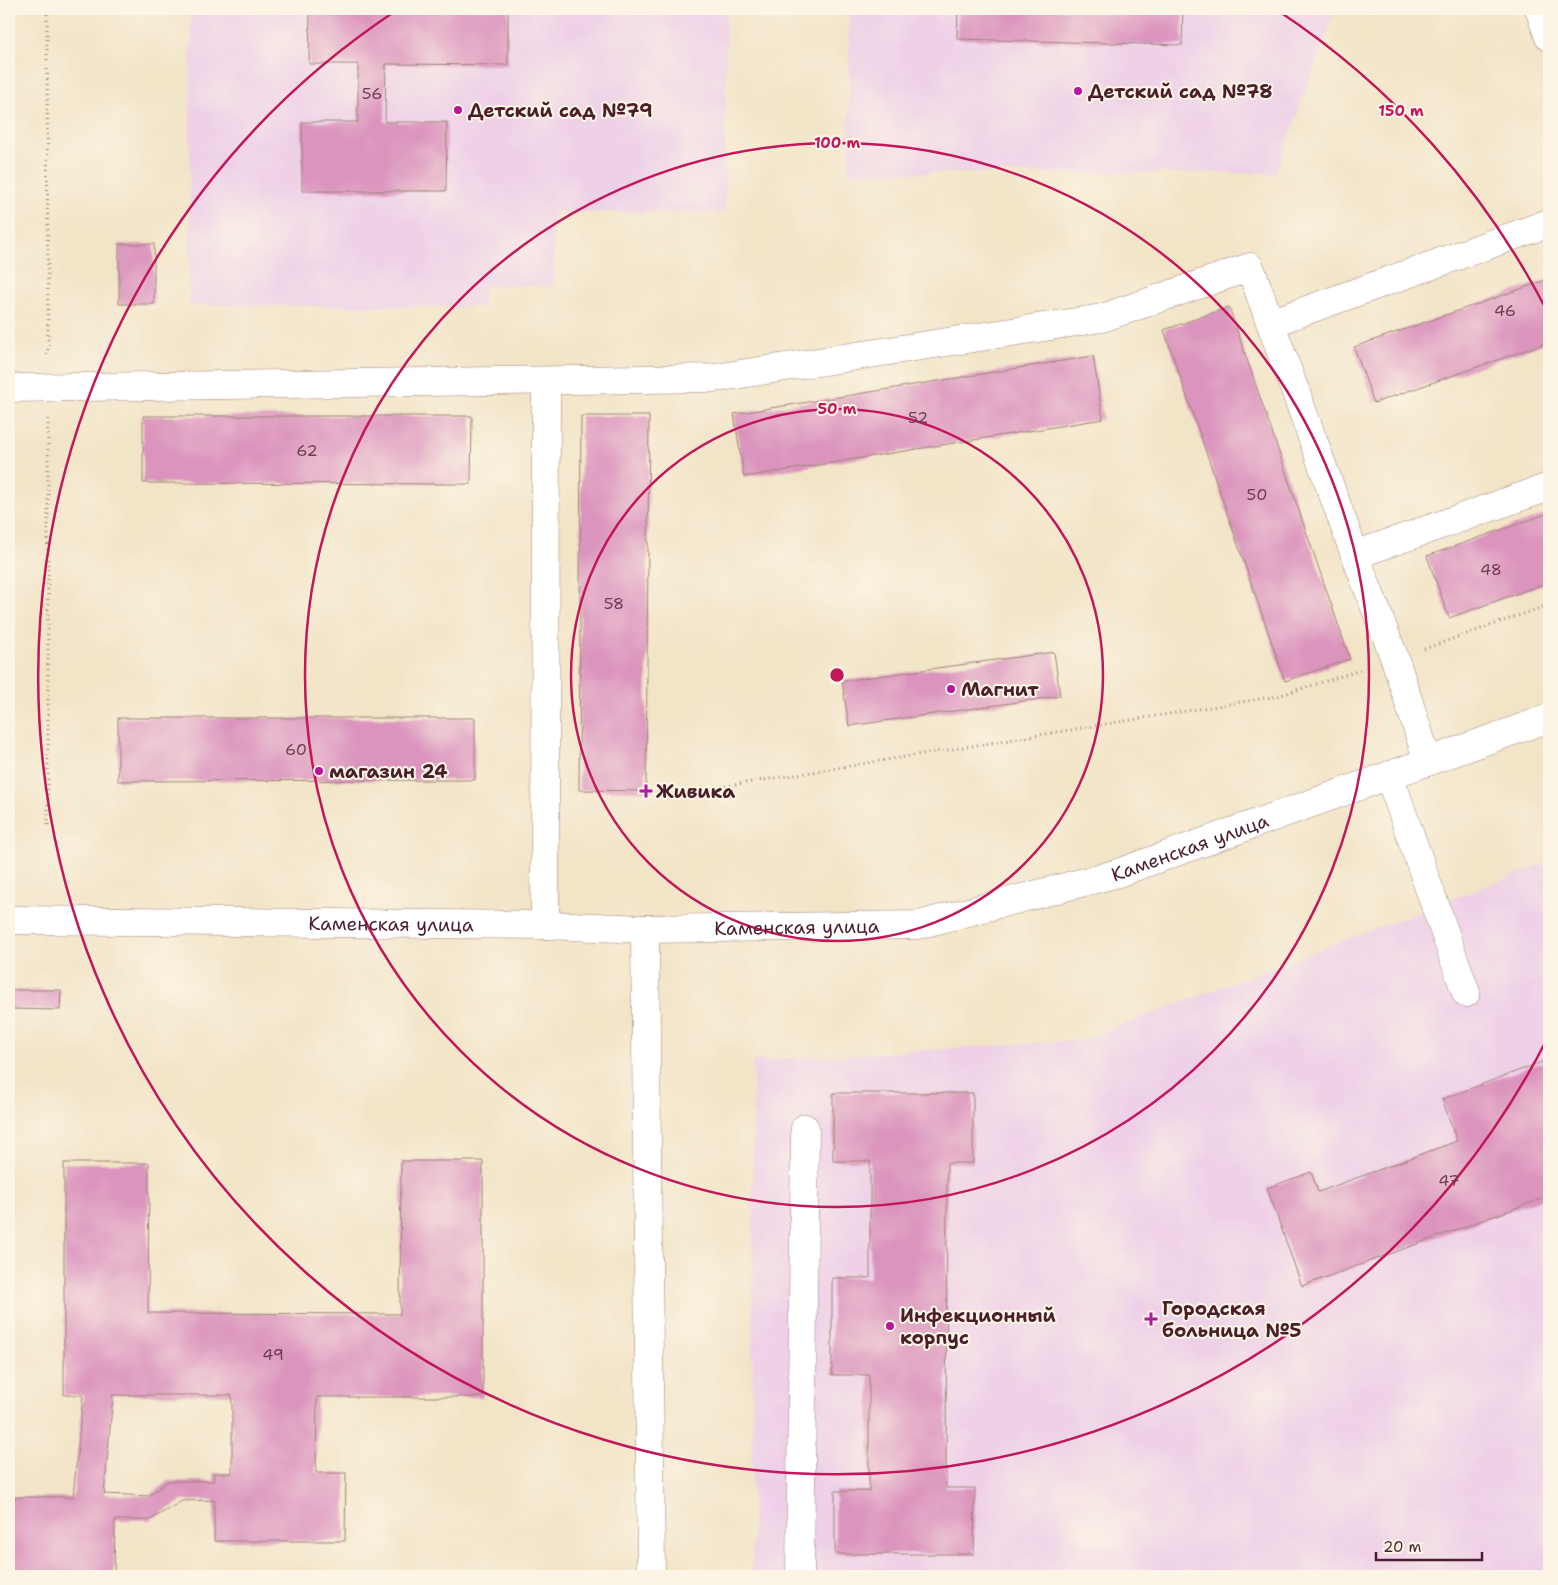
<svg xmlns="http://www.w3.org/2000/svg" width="1558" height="1585" viewBox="0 0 1558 1585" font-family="'Shantell Sans',sans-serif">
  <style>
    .built { fill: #eed0e7 }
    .building { fill: #db94bd; fill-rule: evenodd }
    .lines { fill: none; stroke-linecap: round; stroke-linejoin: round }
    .minor-casing { stroke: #9e8279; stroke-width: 29 }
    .path { stroke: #9e8279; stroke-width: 3; stroke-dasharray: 1 4; stroke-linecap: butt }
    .minor { stroke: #fff; stroke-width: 28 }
    .ring { fill: none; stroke: #c2185b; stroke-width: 2.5 }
    .poi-dot { fill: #b5179e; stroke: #fcf5e5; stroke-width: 2 }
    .labels { text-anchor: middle; stroke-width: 4; stroke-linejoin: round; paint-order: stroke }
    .number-label { font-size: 16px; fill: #6e3c50 }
    .poi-label { font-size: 19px; font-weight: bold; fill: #4a1f2b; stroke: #fcf5e5; text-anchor: start }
    .street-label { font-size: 19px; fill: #4a1f2b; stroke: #fcf5e5 }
    .centre { fill: #c2185b; stroke: #fcf5e5; stroke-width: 2.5 }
    .ring-label { font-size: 15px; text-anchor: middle; font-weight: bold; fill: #c2185b; stroke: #fcf5e5; stroke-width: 4; stroke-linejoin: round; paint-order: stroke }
  </style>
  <rect width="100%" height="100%" fill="#fcf5e5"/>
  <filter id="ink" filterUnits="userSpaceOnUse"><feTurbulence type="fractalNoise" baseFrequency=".02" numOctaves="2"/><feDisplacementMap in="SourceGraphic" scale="10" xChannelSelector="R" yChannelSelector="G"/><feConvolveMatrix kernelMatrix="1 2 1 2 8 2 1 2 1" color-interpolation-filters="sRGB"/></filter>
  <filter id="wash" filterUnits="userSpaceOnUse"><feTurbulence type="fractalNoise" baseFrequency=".0096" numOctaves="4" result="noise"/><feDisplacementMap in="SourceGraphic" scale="20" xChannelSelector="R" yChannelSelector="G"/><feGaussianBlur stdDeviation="1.12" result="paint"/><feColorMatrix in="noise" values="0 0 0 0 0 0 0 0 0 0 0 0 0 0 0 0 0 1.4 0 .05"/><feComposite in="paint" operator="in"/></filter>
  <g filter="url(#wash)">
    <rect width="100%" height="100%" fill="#f2e4c7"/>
    <g class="built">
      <path d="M191,9H726L725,213L554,212L553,286L484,285L483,307L189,305Z"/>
      <path d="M849,9H1336L1276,173H849Z"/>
      <path d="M1549,862V1576H752L753,1061L1083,1040Z"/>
    </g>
    <g id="blocks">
      <g class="building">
        <path d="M9,9H13L10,275H9Z"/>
        <path d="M310,9H508V65L386,64L385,122H447L446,191H302V122H358V64H309Z"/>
        <path d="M958,9H1183L1182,45L957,39Z"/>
        <rect x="119" y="244" width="35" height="60"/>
        <path d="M1549,279V342L1374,403L1354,347Z"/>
        <path d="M1229,307L1350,659L1285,681L1164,330Z"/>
        <path d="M1093,356L1103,419L744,477L734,414Z"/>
        <path d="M143,416H472L471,484L143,483Z"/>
        <path d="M581,416H649L646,791L579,790Z"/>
        <path d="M1549,513V582L1449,618L1427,556Z"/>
        <path d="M1054,652L1060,696L849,726L842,681Z"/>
        <path d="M118,718H475V780L118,781Z"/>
        <path d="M9,990H61L60,1010L9,1009Z"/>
        <path d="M1542,1062L1549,1082V1196L1302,1286L1267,1188L1311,1172L1318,1192L1457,1141L1442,1099Z"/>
        <path d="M833,1093H973V1163H947L946,1488H975L974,1554H835V1491H869V1375H832V1278H870V1161H833Z"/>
        <path d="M401,1161H483V1397H317L316,1473H346L345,1541H214V1500L182,1501L150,1520H115L114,1576H9V1497H73L83,1395H64V1163H149L148,1313L400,1314ZM113,1395H232V1473H213L214,1481H168L149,1496L104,1494Z"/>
      </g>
    </g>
  </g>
  <g filter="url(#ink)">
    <use href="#blocks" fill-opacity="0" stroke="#9e8279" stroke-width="1"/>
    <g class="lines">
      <g class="minor-casing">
        <g id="minor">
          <path d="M1539,9L1549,37"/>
          <path d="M1271,323L1549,223"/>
          <path d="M9,388L715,378L1102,318L1250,267L1355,555"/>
          <path d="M1428,762L1395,659L1355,555L1549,487"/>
          <path d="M1389,775L1466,993"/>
          <path id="s1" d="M9,920L545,925L645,929L918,925L1115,874L1549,718"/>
          <path d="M545,925L546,381"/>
          <path d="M645,929L651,1576"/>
          <path d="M800,1576L805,1128"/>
        </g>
      </g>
      <g class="path">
        <path d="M47,9L48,356"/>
        <path d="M48,419V828"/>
        <path d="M1424,649L1549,605"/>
        <path d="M671,795L1278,696L1364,669"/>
      </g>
      <use href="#minor" class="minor"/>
    </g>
  </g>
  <g class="ring">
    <circle cx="837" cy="675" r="266"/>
    <circle cx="837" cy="675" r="532"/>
    <path d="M1548 1037A798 798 0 1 1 397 10M1277 10A798 798 0 0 1 1548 313"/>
  </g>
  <g class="poi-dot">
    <circle cx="1078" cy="91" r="5"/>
    <circle cx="458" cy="110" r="5"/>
    <circle cx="951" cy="689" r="5"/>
    <circle cx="319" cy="771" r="5"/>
    <path d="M643.5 783.5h5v5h5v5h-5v5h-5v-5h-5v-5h5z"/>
    <path d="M1148.5 1311.5h5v5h5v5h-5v5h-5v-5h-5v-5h5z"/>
    <circle cx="890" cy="1326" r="5"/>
  </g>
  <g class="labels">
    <g class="number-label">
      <text x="372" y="99">56</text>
      <text x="1505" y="316">46</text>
      <text x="918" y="423">52</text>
      <text x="307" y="456">62</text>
      <text x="1257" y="500">50</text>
      <text x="1491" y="575">48</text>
      <text x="614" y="609">58</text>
      <text x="296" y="755">60</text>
      <text x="1449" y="1186">47</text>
      <text x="273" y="1360">49</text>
    </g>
    <g class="poi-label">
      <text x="1088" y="98">Детский сад №78</text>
      <text x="468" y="117">Детский сад №79</text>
      <text x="961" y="696">Магнит</text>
      <text x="329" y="778">магазин 24</text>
      <text x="656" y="798">Живика</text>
      <text x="1162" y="1315">Городская<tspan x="1162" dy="22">больница №5</tspan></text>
      <text x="900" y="1322">Инфекционный<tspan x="900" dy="22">корпус</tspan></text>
    </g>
    <g class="street-label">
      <text dy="7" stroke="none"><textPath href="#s1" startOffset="1192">Каменская улица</textPath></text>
      <text dy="7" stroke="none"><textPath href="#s1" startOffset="382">Каменская улица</textPath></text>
      <text dy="7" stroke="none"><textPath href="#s1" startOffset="788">Каменская улица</textPath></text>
    </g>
  </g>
  <circle cx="837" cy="675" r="8" class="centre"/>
  <g class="ring-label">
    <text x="1401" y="116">150 m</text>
    <text x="837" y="148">100 m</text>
    <text x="837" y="414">50 m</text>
  </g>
  <rect width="1558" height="1585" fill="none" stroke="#fcf5e5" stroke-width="30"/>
  <path d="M1376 1552v8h106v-8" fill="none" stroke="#4a1f2b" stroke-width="2.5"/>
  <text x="1383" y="1552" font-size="15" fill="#4a1f2b" stroke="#fcf5e5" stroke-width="4" paint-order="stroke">20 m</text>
</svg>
